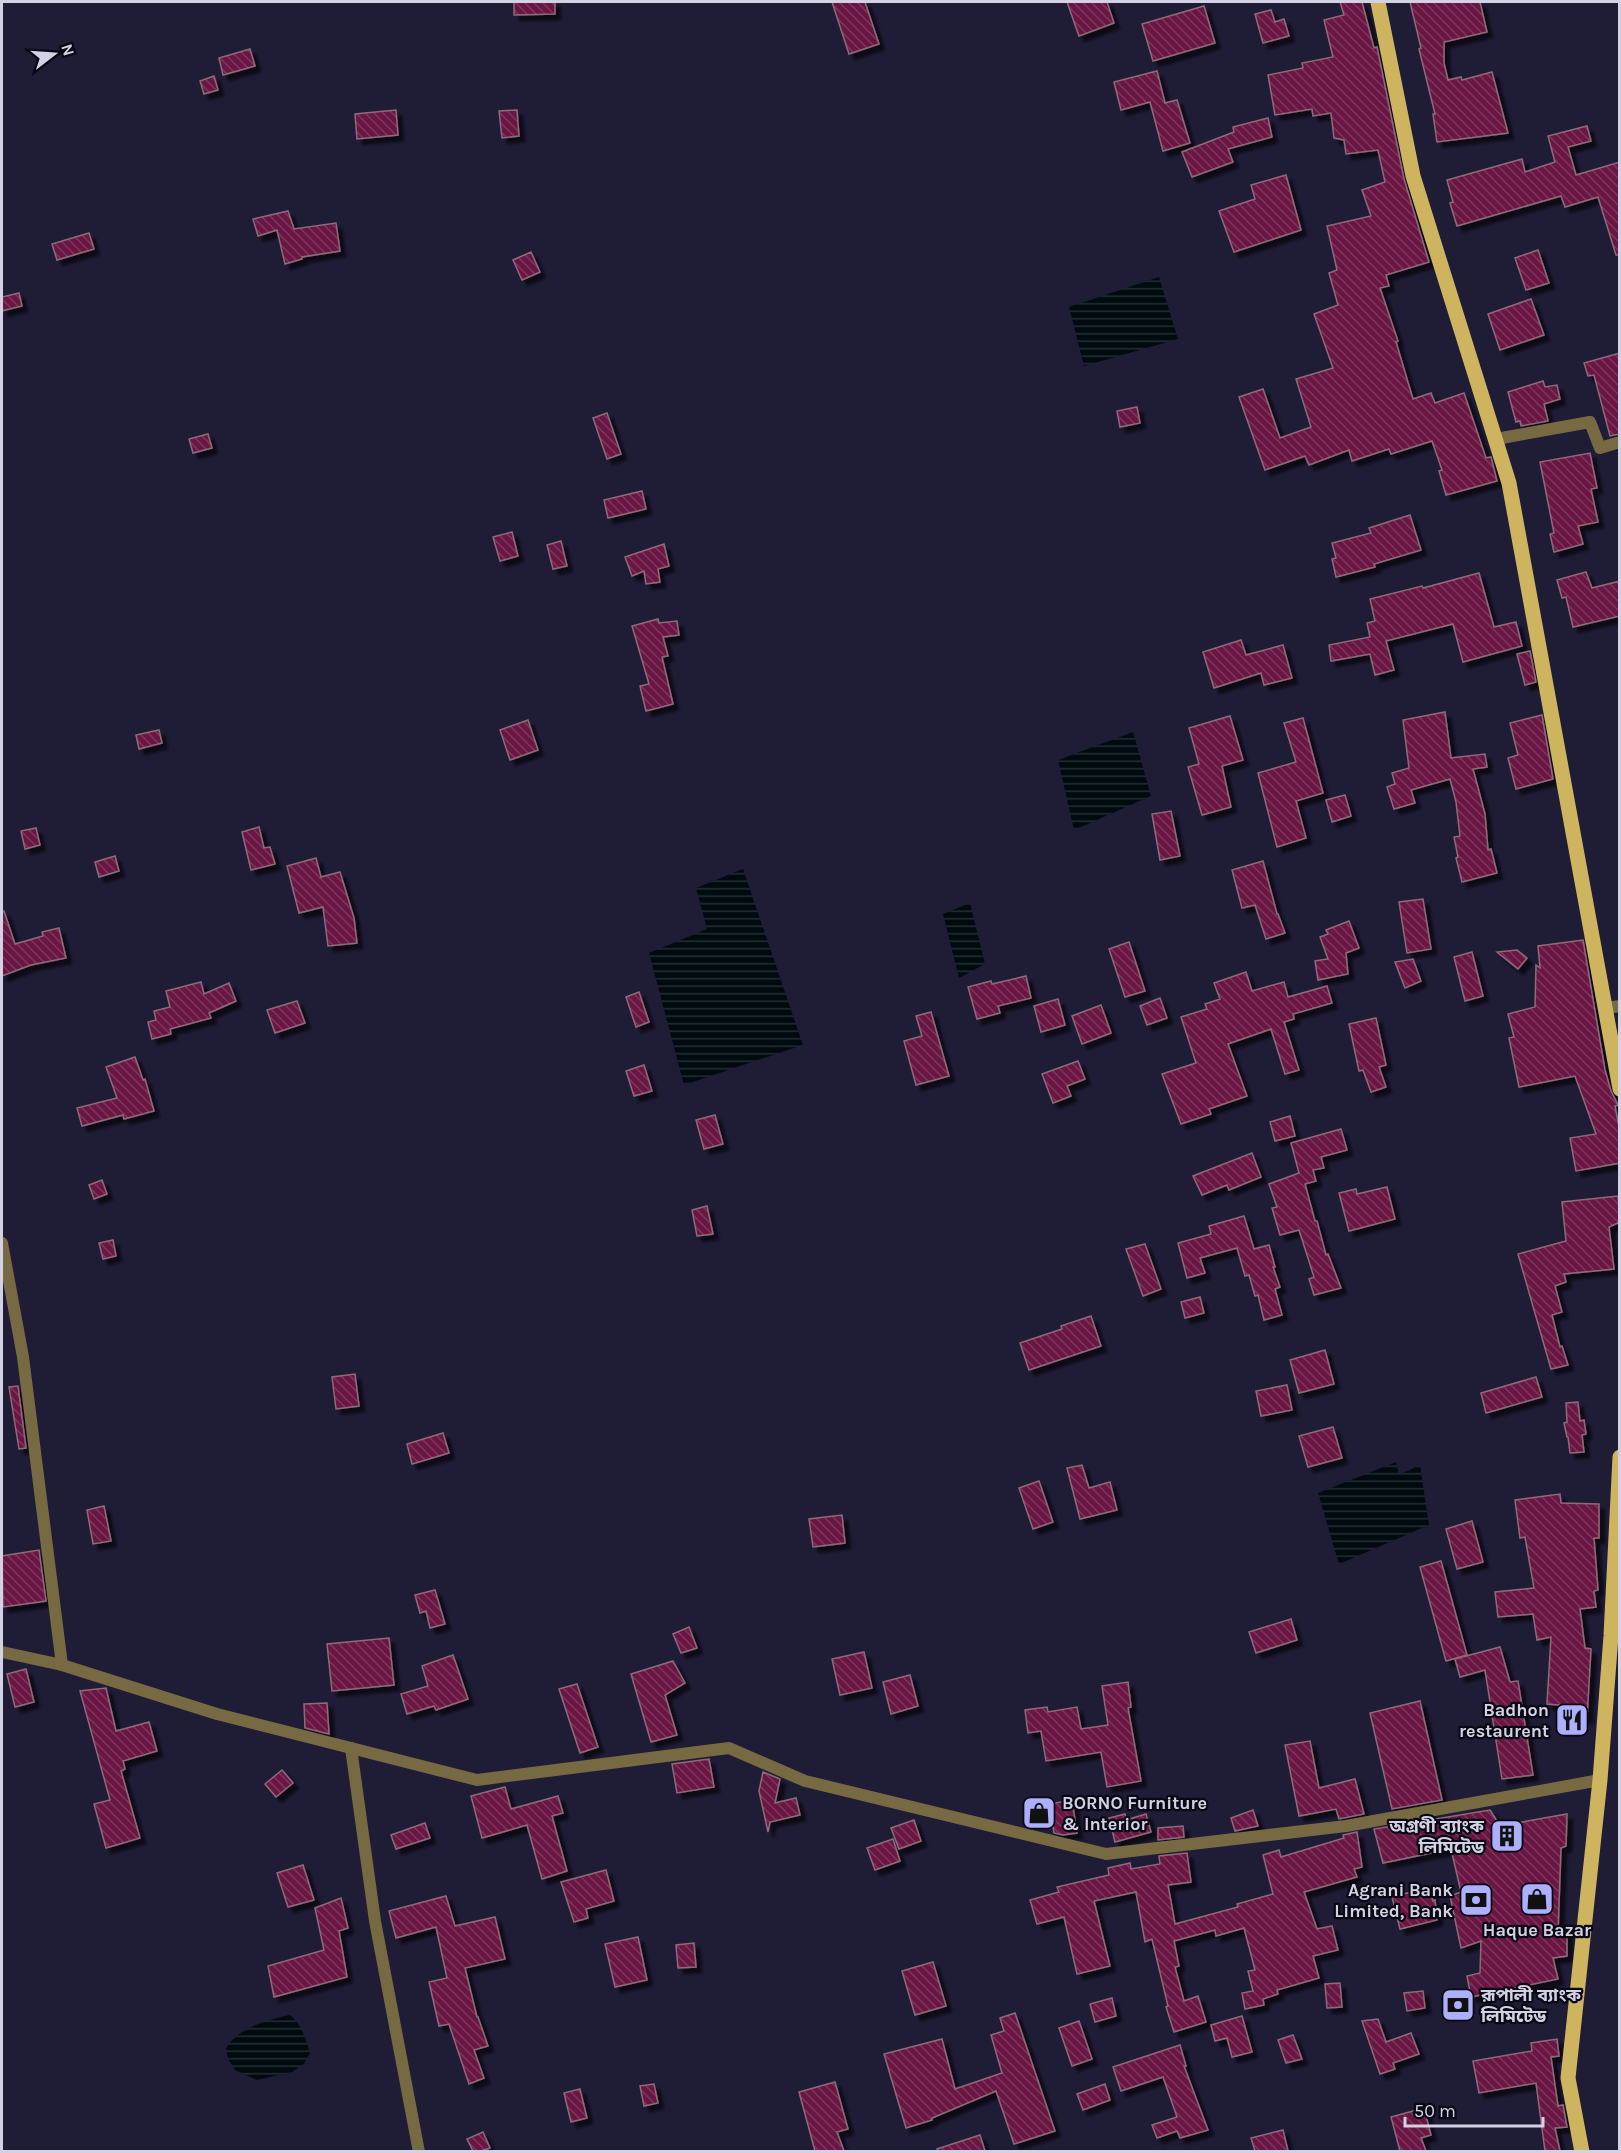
<svg xmlns="http://www.w3.org/2000/svg" width="1621" height="2153" viewBox="0 0 1621 2153" font-family="Karla,'Noto Sans Bengali',sans-serif">
  <style>
    .water { fill: url(#water-rules) }
    .building { fill: url(#building-back-hatch); stroke: #8e6b7a; stroke-width: 1.5; filter: url(#shadow) }
    .lines { fill: none; stroke-linecap: round; stroke-linejoin: round }
    .street { stroke: #776a43; stroke-width: 12 }
    .primary { stroke: #cfb460; stroke-width: 15 }
    .labels { text-anchor: middle; stroke-width: 4.5; stroke-linejoin: round; paint-order: stroke }
    .poi-label { font-size: 18px; font-weight: bold; fill: #d2d2e4; stroke: #090814; text-anchor: end }
  </style>
  <defs>
    <pattern id="water-rules" width="6" height="5" patternUnits="userSpaceOnUse" patternTransform="scale(1.5)"><rect width="6" height="5" fill="#000b10"/><path d="M0 2.5h6" fill="none" stroke="#242e33"/></pattern>
    <pattern id="building-back-hatch" width="6" height="6" patternUnits="userSpaceOnUse" patternTransform="scale(1.5)"><rect width="6" height="6" fill="#6a1443"/><path d="M-1 5l2 2M0 0l6 6M5-1l2 2" fill="none" stroke="#7e355e"/></pattern>
    <filter id="shadow"><feDropShadow dx="5.5" dy="5.5" stdDeviation="1.5" flood-color="#0009"/></filter>
  </defs>
  <rect width="100%" height="100%" fill="#1f1c36"/>
  <g class="water">
    <path d="M1159,277L1178,339L1084,366L1069,307Z"/>
    <path d="M1133,732L1151,796L1074,830L1058,760Z"/>
    <path d="M743,869L803,1045L684,1085L649,953L707,929L696,888Z"/>
    <path d="M970,903L985,964L959,978L943,914Z"/>
    <path d="M1396,1462L1399,1475L1420,1465L1429,1525L1339,1564L1318,1493Z"/>
    <path d="M289,2015C300,2020 307,2042 310,2053L304,2064L292,2072L257,2080L235,2070L228,2059L226,2048C238,2028 267,2020 289,2015Z"/>
  </g>
  <g class="building">
    <path d="M514,2H555V14L514,15Z"/>
    <path d="M832,2H865L879,44L849,54Z"/>
    <path d="M1067,2H1107L1114,23L1079,36Z"/>
    <path d="M1340,2H1362L1374,48L1377,47L1404,179L1429,262L1386,275L1389,286L1380,288L1398,341L1396,342L1413,399L1431,393L1435,403L1464,393L1486,458L1491,457L1497,481L1446,495L1439,471L1442,470L1432,441L1391,454L1389,449L1352,461L1349,450L1309,465L1305,456L1265,470L1239,397L1263,389L1280,438L1311,427L1296,379L1333,368L1314,314L1338,305L1329,273L1337,270L1327,226L1371,216L1362,190L1385,182L1378,150L1346,154L1344,140L1334,138L1331,113L1313,116L1312,109L1275,115L1268,75L1303,68L1302,63L1333,57L1324,20L1344,15Z"/>
    <path d="M1410,2H1480L1487,32L1444,42V63L1448,80L1461,77L1462,80L1492,72L1508,133L1437,142L1433,114H1435L1419,49L1421,48Z"/>
    <path d="M1204,6L1215,43L1153,61L1142,24Z"/>
    <path d="M1271,10L1275,22L1284,19L1289,36L1263,43L1255,14Z"/>
    <path d="M250,49L255,66L223,75L219,58Z"/>
    <path d="M1157,71L1165,103L1177,100L1190,143L1163,151L1150,102L1121,110L1114,82Z"/>
    <path d="M214,76L218,90L204,94L200,81Z"/>
    <path d="M396,110L398,135L357,139L355,114Z"/>
    <path d="M517,110L519,136L502,138L499,111Z"/>
    <path d="M1268,118L1272,137L1228,149L1233,162L1192,177L1182,152L1234,132L1233,127Z"/>
    <path d="M1587,126L1591,141L1568,147L1576,175L1620,162V255H1616L1598,197L1565,207L1561,196L1457,226L1450,203L1453,202L1447,180L1522,159L1525,172L1555,162L1548,136Z"/>
    <path d="M1286,175L1301,230L1234,252L1219,211L1255,199L1251,185Z"/>
    <path d="M288,211L294,229L336,223L340,251L302,257V259L285,264L277,230L258,236L253,219Z"/>
    <path d="M89,233L94,249L57,260L52,244Z"/>
    <path d="M1538,250L1549,283L1526,290L1515,258Z"/>
    <path d="M531,252L540,272L522,280L513,260Z"/>
    <path d="M19,293L22,306L2,311V297Z"/>
    <path d="M1531,299L1544,335L1500,350L1488,314Z"/>
    <path d="M1620,353V434L1610,436L1594,375L1588,376L1584,363Z"/>
    <path d="M1543,381L1545,387L1557,385L1560,399L1544,404L1548,421L1521,426L1520,421L1516,422L1508,392Z"/>
    <path d="M1137,407L1140,423L1120,427L1117,411Z"/>
    <path d="M607,413L621,454L607,459L593,418Z"/>
    <path d="M208,434L212,448L193,453L189,439Z"/>
    <path d="M1590,453L1597,488L1591,489L1598,522L1578,526L1583,544L1554,552L1550,534L1554,533L1540,462Z"/>
    <path d="M642,491L646,509L608,518L604,500Z"/>
    <path d="M1410,515L1421,550L1374,564L1375,567L1336,577L1332,559L1336,558L1332,543L1371,533L1369,528Z"/>
    <path d="M512,532L518,556L500,561L493,537Z"/>
    <path d="M561,541L567,566L553,569L547,545Z"/>
    <path d="M664,544L669,566L658,569L660,582L646,584L644,571L632,576L625,557Z"/>
    <path d="M1586,572L1592,588L1620,581V616L1573,627L1566,597L1562,598L1557,580Z"/>
    <path d="M1479,573L1494,627L1516,622L1522,646L1463,662L1453,624L1386,641L1394,670L1375,675L1370,654L1331,661L1329,645L1370,637L1367,623L1375,621L1370,599L1422,586L1423,588Z"/>
    <path d="M658,619L659,623L677,621L679,635L663,637L668,656L662,657L673,704L646,711L640,686L649,684L632,626Z"/>
    <path d="M1241,640L1246,655L1283,645L1292,678L1264,685L1261,673L1214,688L1203,652Z"/>
    <path d="M1530,651L1536,682L1525,685L1517,654Z"/>
    <path d="M1445,712L1451,758L1485,754L1487,767L1473,769L1485,814L1488,850L1491,849L1497,873L1462,882L1456,858L1458,857L1454,837L1460,836L1456,802L1450,779L1411,790L1415,803L1394,809L1387,787L1395,784L1392,773L1409,768L1403,720Z"/>
    <path d="M1542,715L1553,779L1516,789L1508,758L1518,755L1510,723Z"/>
    <path d="M1230,716L1243,760L1222,766L1231,807L1202,815L1188,767L1199,764L1189,728Z"/>
    <path d="M1303,718L1323,793L1296,801L1306,838L1277,847L1258,773L1296,762L1284,723Z"/>
    <path d="M528,720L538,750L510,760L500,730Z"/>
    <path d="M159,730L162,743L139,749L136,735Z"/>
    <path d="M1345,795L1351,816L1332,822L1326,800Z"/>
    <path d="M1171,811L1180,856L1160,860L1152,814Z"/>
    <path d="M259,827L264,848L270,847L275,864L251,870L242,832Z"/>
    <path d="M36,828L40,845L25,849L21,831Z"/>
    <path d="M115,856L119,871L99,877L95,862Z"/>
    <path d="M316,858L321,877L340,872L354,918L357,943L328,946L323,907L299,913L287,866Z"/>
    <path d="M1263,861L1277,914H1278L1285,933L1266,939L1255,905L1242,908L1232,870Z"/>
    <path d="M1423,899L1431,949L1407,953L1399,902Z"/>
    <path d="M2,911H4L15,944L43,936L42,932L59,928L66,958L31,965L2,976Z"/>
    <path d="M1349,921L1359,948L1346,953L1348,974L1318,980L1315,961L1328,959L1320,937L1328,934L1326,930Z"/>
    <path d="M1583,940L1605,1070L1611,1091L1618,1105L1615,1106L1620,1132V1163L1576,1171L1570,1138L1596,1134L1575,1076L1519,1087L1509,1038L1514,1037L1508,1014L1535,1007L1536,965L1540,968L1538,946Z"/>
    <path d="M1129,942L1145,991L1125,997L1109,949Z"/>
    <path d="M1517,950L1527,958L1518,969L1497,952Z"/>
    <path d="M1472,952L1483,996L1465,1001L1454,957Z"/>
    <path d="M1413,959L1421,981L1405,988L1395,962Z"/>
    <path d="M1246,972L1252,991L1284,982L1288,997L1327,986L1332,1003L1293,1014L1294,1019L1284,1022L1299,1070L1285,1074L1271,1029L1228,1044L1247,1096L1209,1109L1211,1114L1181,1124L1162,1074L1196,1063L1181,1017L1207,1009L1205,1004L1220,999L1214,983Z"/>
    <path d="M1026,976L1031,998L998,1006L1000,1013L977,1019L968,987L991,981L992,984Z"/>
    <path d="M201,982L204,994L229,983L236,1001L209,1013L211,1018L170,1029L171,1034L152,1039L148,1022L156,1020L154,1011L170,1007L166,991Z"/>
    <path d="M639,992L649,1022L636,1027L626,997Z"/>
    <path d="M1160,998L1167,1018L1147,1025L1140,1006Z"/>
    <path d="M1058,999L1065,1025L1041,1032L1034,1006Z"/>
    <path d="M297,1001L305,1023L275,1033L267,1010Z"/>
    <path d="M1101,1005L1111,1033L1082,1044L1072,1016Z"/>
    <path d="M931,1012L949,1076L916,1085L904,1041L922,1036L916,1016Z"/>
    <path d="M1376,1018L1386,1065L1379,1067L1386,1087L1371,1092L1363,1070L1359,1071L1349,1024Z"/>
    <path d="M135,1057L143,1080L145,1079L154,1111L124,1119L123,1115L82,1126L77,1108L117,1098L106,1067Z"/>
    <path d="M1078,1061L1085,1079L1067,1086L1071,1096L1053,1103L1042,1074Z"/>
    <path d="M644,1065L652,1091L634,1096L626,1071Z"/>
    <path d="M715,1115L723,1144L704,1149L696,1120Z"/>
    <path d="M1290,1116L1295,1136L1275,1141L1270,1122Z"/>
    <path d="M1341,1129L1347,1150L1321,1157L1324,1168L1313,1170L1316,1181L1305,1184L1315,1221H1317L1326,1255L1328,1254L1341,1288L1314,1295L1309,1279L1314,1277L1299,1230L1280,1235L1272,1208L1277,1207L1269,1184L1299,1173L1291,1143Z"/>
    <path d="M1252,1153L1261,1177L1229,1190L1227,1185L1202,1195L1193,1176Z"/>
    <path d="M102,1180L107,1194L94,1199L89,1185Z"/>
    <path d="M1387,1187L1395,1219L1349,1231L1339,1193L1356,1189L1357,1194Z"/>
    <path d="M1618,1196L1620,1218L1618,1223L1609,1227L1614,1269L1564,1274L1566,1282L1555,1286L1562,1312L1552,1315L1560,1347L1562,1346L1568,1365L1551,1369L1518,1254L1566,1241L1562,1202Z"/>
    <path d="M707,1206L713,1234L697,1236L692,1210Z"/>
    <path d="M1244,1216L1254,1249L1269,1245L1275,1267H1273L1280,1287L1275,1289L1282,1315L1264,1320L1258,1295L1255,1296L1249,1275L1245,1276L1237,1248L1200,1258L1205,1273L1187,1278L1178,1243L1211,1234L1209,1226Z"/>
    <path d="M113,1240L116,1256L103,1259L99,1243Z"/>
    <path d="M1145,1244L1161,1289L1143,1296L1126,1249Z"/>
    <path d="M1200,1297L1204,1313L1185,1318L1181,1302Z"/>
    <path d="M1091,1316L1101,1346L1029,1370L1020,1343L1062,1329L1061,1326Z"/>
    <path d="M1325,1350L1334,1384L1299,1393L1290,1360Z"/>
    <path d="M355,1374L359,1406L336,1409L332,1377Z"/>
    <path d="M1536,1377L1542,1397L1486,1413L1481,1393Z"/>
    <path d="M1287,1385L1292,1410L1261,1416L1256,1391Z"/>
    <path d="M18,1386L26,1448L19,1449L9,1387Z"/>
    <path d="M1578,1402L1580,1421L1584,1420L1586,1434L1582,1435L1584,1452L1570,1453L1568,1437H1567L1564,1423L1567,1422L1566,1403Z"/>
    <path d="M1333,1427L1342,1458L1308,1467L1299,1436Z"/>
    <path d="M443,1433L449,1453L412,1464L407,1444Z"/>
    <path d="M1082,1465L1089,1488L1110,1482L1117,1510L1080,1519L1067,1468Z"/>
    <path d="M1039,1481L1053,1522L1033,1529L1019,1488Z"/>
    <path d="M1560,1494L1561,1503L1599,1504V1538H1594L1598,1590L1594,1591L1596,1607L1580,1609L1585,1648L1591,1649L1587,1718L1570,1717L1571,1706L1547,1704L1551,1637L1537,1640L1533,1614L1498,1617L1495,1592L1534,1588L1525,1537L1520,1538L1515,1500Z"/>
    <path d="M104,1506L111,1541L93,1544L87,1510Z"/>
    <path d="M842,1515L845,1543L813,1547L809,1519Z"/>
    <path d="M1472,1521L1483,1562L1457,1569L1446,1529Z"/>
    <path d="M39,1550L46,1601L3,1607L2,1556Z"/>
    <path d="M1441,1561L1467,1655L1446,1661L1420,1567Z"/>
    <path d="M435,1590L445,1624L430,1628L426,1611L420,1613L415,1595Z"/>
    <path d="M1291,1619L1297,1640L1256,1653L1249,1632Z"/>
    <path d="M689,1627L697,1648L681,1653L673,1634Z"/>
    <path d="M389,1638L394,1685L332,1691L327,1644Z"/>
    <path d="M1500,1647L1510,1682L1518,1681L1533,1775L1502,1779L1485,1670L1460,1677L1455,1659Z"/>
    <path d="M864,1652L872,1688L840,1695L832,1659Z"/>
    <path d="M453,1655L468,1699L436,1710L434,1706L407,1714L401,1694L428,1686L422,1666Z"/>
    <path d="M673,1661L685,1683L665,1695L677,1735L651,1742L631,1674Z"/>
    <path d="M26,1669L34,1702L15,1707L7,1674Z"/>
    <path d="M910,1675L918,1706L891,1714L883,1682Z"/>
    <path d="M1128,1682L1131,1707L1128,1708L1141,1781L1107,1787L1101,1752L1046,1761L1041,1731L1028,1733L1025,1710L1047,1707L1048,1712L1077,1707L1081,1729L1108,1725L1102,1686Z"/>
    <path d="M577,1684L598,1747L580,1753L559,1689Z"/>
    <path d="M106,1688L116,1731L149,1722L157,1751L123,1761L125,1769L121,1771L140,1838L106,1848L94,1804L110,1800L80,1691Z"/>
    <path d="M1420,1701L1442,1800L1392,1809L1370,1713Z"/>
    <path d="M327,1703L329,1734L305,1728L304,1704Z"/>
    <path d="M1310,1741L1319,1788L1355,1779L1364,1814L1339,1819L1336,1809L1299,1816L1285,1745Z"/>
    <path d="M709,1759L714,1787L677,1793L672,1764Z"/>
    <path d="M282,1770L293,1783L276,1797L265,1784Z"/>
    <path d="M763,1772L780,1779L775,1803L796,1798L800,1815L770,1822L768,1832L759,1791Z"/>
    <path d="M505,1787L511,1809L558,1796L563,1813L552,1816L567,1871L542,1879L527,1825L482,1838L471,1796Z"/>
    <path d="M1072,1800L1077,1833L1063,1835L1054,1833L1049,1804Z"/>
    <path d="M1253,1810L1258,1826L1235,1831L1231,1818Z"/>
    <path d="M1490,1810L1500,1826L1567,1814L1566,1846L1561,1848L1558,1932L1567,1931V1956L1553,1958L1558,1979L1471,1997L1467,1976L1480,1973L1481,1941L1461,1948L1450,1896L1461,1892L1451,1849L1383,1863L1374,1829Z"/>
    <path d="M1125,1814L1126,1820L1146,1814L1151,1832L1115,1842L1109,1818Z"/>
    <path d="M914,1820L921,1841L899,1849L891,1828Z"/>
    <path d="M425,1823L430,1838L396,1849L391,1835Z"/>
    <path d="M1183,1826L1184,1837L1158,1840V1828Z"/>
    <path d="M1357,1832L1362,1867L1354,1869L1357,1877L1304,1892L1317,1929L1332,1926L1338,1950L1313,1956L1319,1978L1277,1990L1278,1994L1263,1999L1264,2005L1245,2009L1242,1993L1253,1991L1248,1971L1255,1970L1244,1928L1216,1936L1215,1930L1174,1941L1179,1966L1175,1967L1184,2001L1198,1996L1206,2022L1174,2032L1166,2007L1168,2006L1152,1939L1145,1942L1136,1892L1094,1901L1110,1966L1077,1974L1064,1917L1037,1924L1030,1900L1059,1892L1057,1887L1109,1875L1108,1868L1130,1863L1131,1869L1160,1864L1159,1856L1187,1853L1191,1882L1168,1885L1175,1924L1238,1907L1237,1904L1273,1894L1263,1855L1279,1850L1281,1857L1344,1838L1343,1835Z"/>
    <path d="M893,1839L900,1861L875,1870L867,1848Z"/>
    <path d="M303,1865L314,1900L288,1907L277,1873Z"/>
    <path d="M606,1870L614,1901L586,1909L588,1918L574,1922L561,1882Z"/>
    <path d="M1430,1887L1433,1901L1435,1900L1437,1920L1400,1929L1392,1897Z"/>
    <path d="M446,1896L455,1926L495,1917L505,1959L465,1968L477,2017H478L488,2046L474,2050L484,2078L469,2084L449,2024L439,2026L429,1982L447,1978L436,1927L396,1938L389,1911Z"/>
    <path d="M341,1898L348,1928L339,1931L347,1977L274,1997L268,1966L324,1950L315,1908Z"/>
    <path d="M638,1937L647,1980L615,1987L605,1944Z"/>
    <path d="M694,1943L696,1967L678,1968L676,1945Z"/>
    <path d="M933,1962L946,2006L915,2015L902,1971Z"/>
    <path d="M1340,1983L1342,2007L1327,2008L1325,1984Z"/>
    <path d="M1423,1991L1425,2008L1407,2011L1404,1993Z"/>
    <path d="M1112,1998L1116,2016L1095,2022L1090,2004Z"/>
    <path d="M1015,2013L1055,2131L1014,2144L996,2091L932,2118V2120L906,2128L884,2054L942,2039L955,2089L1002,2073L991,2035L1004,2031L1000,2018Z"/>
    <path d="M1242,2016L1252,2052L1232,2057L1227,2038L1215,2041L1211,2025Z"/>
    <path d="M1378,2019L1386,2042L1411,2033L1419,2054L1393,2063L1395,2069L1380,2074L1362,2021Z"/>
    <path d="M1079,2021L1092,2059L1072,2066L1059,2028Z"/>
    <path d="M1293,2035L1302,2059L1286,2063L1278,2040Z"/>
    <path d="M1557,2039L1559,2056L1551,2057L1558,2106L1563,2105L1567,2127L1555,2128L1560,2151H1545L1536,2083L1479,2093L1473,2061L1532,2051L1531,2043Z"/>
    <path d="M1180,2045L1186,2066H1184L1208,2130L1180,2138L1177,2131L1157,2138L1152,2125L1177,2117L1163,2077L1121,2091L1113,2067Z"/>
    <path d="M835,2082L848,2129L837,2132L844,2151H815L799,2092Z"/>
    <path d="M654,2084L658,2103L644,2106L640,2086Z"/>
    <path d="M1105,2084L1110,2100L1083,2110L1077,2094Z"/>
    <path d="M580,2089L587,2118L571,2122L564,2093Z"/>
    <path d="M1424,2108L1431,2135L1421,2138L1426,2151H1400L1391,2117Z"/>
    <path d="M1283,2130L1288,2151H1255L1251,2138Z"/>
    <path d="M483,2132L490,2148L481,2151H473L467,2139Z"/>
    <path d="M980,2135L985,2151H938L937,2149Z"/>
  </g>
  <g class="lines">
    <g class="street">
      <path d="M1496,439L1590,422L1600,448L1620,442"/>
      <path d="M1606,1008L1620,1006"/>
      <path d="M2,1243L23,1357L62,1665"/>
      <path d="M2,1652L62,1665L217,1714L477,1780L729,1748L805,1781L1106,1854L1346,1826L1600,1780"/>
      <path d="M351,1748L375,1921L419,2152"/>
    </g>
    <g class="primary">
      <path d="M1378,2L1413,176L1509,483L1620,1089"/>
      <path d="M1582,2152L1568,2078L1600,1780L1611,1636L1620,1457"/>
    </g>
  </g>
  <defs>
    <g id="restaurant-square" transform="scale(1.725)"><rect x="-9" y="-9" width="18" height="18" rx="4" fill="#acaffb" stroke="#090814"/><path d="M-5-6h1v4h1v-4h1v4h1v-4h1v5L-1.5 .5V6h-2V.5L-5-1ZM5-6V6H3V1.5H1.5Q1.5-4 5-6Z" fill="#111"/></g>
    <g id="shop-square" transform="scale(1.725)"><rect x="-9" y="-9" width="18" height="18" rx="4" fill="#acaffb" stroke="#090814"/><path d="M-5-2.5h2.3a2.7 3.5 0 0 1 5.4 0H5L5.5 6h-11ZM-1.5-2.5h3a1.5 2.3 0 0 0-3 0Z" fill="#111"/></g>
    <g id="building-square" transform="scale(1.725)"><rect x="-9" y="-9" width="18" height="18" rx="4" fill="#acaffb" stroke="#090814"/><path d="M-4-6H4V6H1V3H-1V6H-4ZM-2.5-4.3h1.7v1.8h-1.7ZM.8-4.3h1.7v1.8H.8ZM-2.5-1h1.7V.8h-1.7ZM.8-1h1.7V.8H.8Z" fill="#111"/></g>
    <g id="bank-square" transform="scale(1.725)"><rect x="-9" y="-9" width="18" height="18" rx="4" fill="#acaffb" stroke="#090814"/><path d="M-6-4H6V4H-6ZM0-2.3a2.3 2.3 0 1 0 0 4.6a2.3 2.3 0 1 0 0-4.6Z" fill="#111"/></g>
  </defs>
  <g fill-rule="evenodd">
    <use href="#restaurant-square" x="1572" y="1720"/>
    <use href="#shop-square" x="1039" y="1813"/>
    <use href="#building-square" x="1507" y="1836"/>
    <use href="#shop-square" x="1537" y="1899"/>
    <use href="#bank-square" x="1476" y="1900"/>
    <use href="#bank-square" x="1458" y="2005"/>
  </g>
  <g class="labels">
    <g class="poi-label">
      <text x="1549" y="1716">Badhon<tspan x="1549" dy="21">restaurent</tspan></text>
      <text x="1062" y="1809" text-anchor="start">BORNO Furniture<tspan x="1062" dy="21">&amp; Interior</tspan></text>
      <text x="1484" y="1832">অগ্রণী ব্যাংক<tspan x="1484" dy="21">লিমিটেড</tspan></text>
      <text x="1453" y="1896">Agrani Bank<tspan x="1453" dy="21">Limited, Bank</tspan></text>
      <text x="1537" y="1936" text-anchor="middle">Haque Bazar</text>
      <text x="1481" y="2001" text-anchor="start">রূপালী ব্যাংক<tspan x="1481" dy="21">লিমিটেড</tspan></text>
    </g>
  </g>
  <rect width="1621" height="2153" fill="none" stroke="#d2d2e4" stroke-width="6"/>
  <g transform="translate(54 54) rotate(73)" stroke="#090814" stroke-width="4.5" paint-order="stroke">
  <path d="M0-4.5L10 22L0 15L-10 22Z" fill="#d2d2e4"/>
  <text y="-9" font-size="16" font-weight="bold" text-anchor="middle" fill="#d2d2e4">N</text>
  </g>
  <path d="M1405 2117v9h138v-9" fill="none" stroke="#d2d2e4" stroke-width="3"/>
  <text x="1414" y="2117" font-size="18" fill="#d2d2e4" stroke="#090814" stroke-width="4.5" paint-order="stroke">50 m</text>
</svg>
